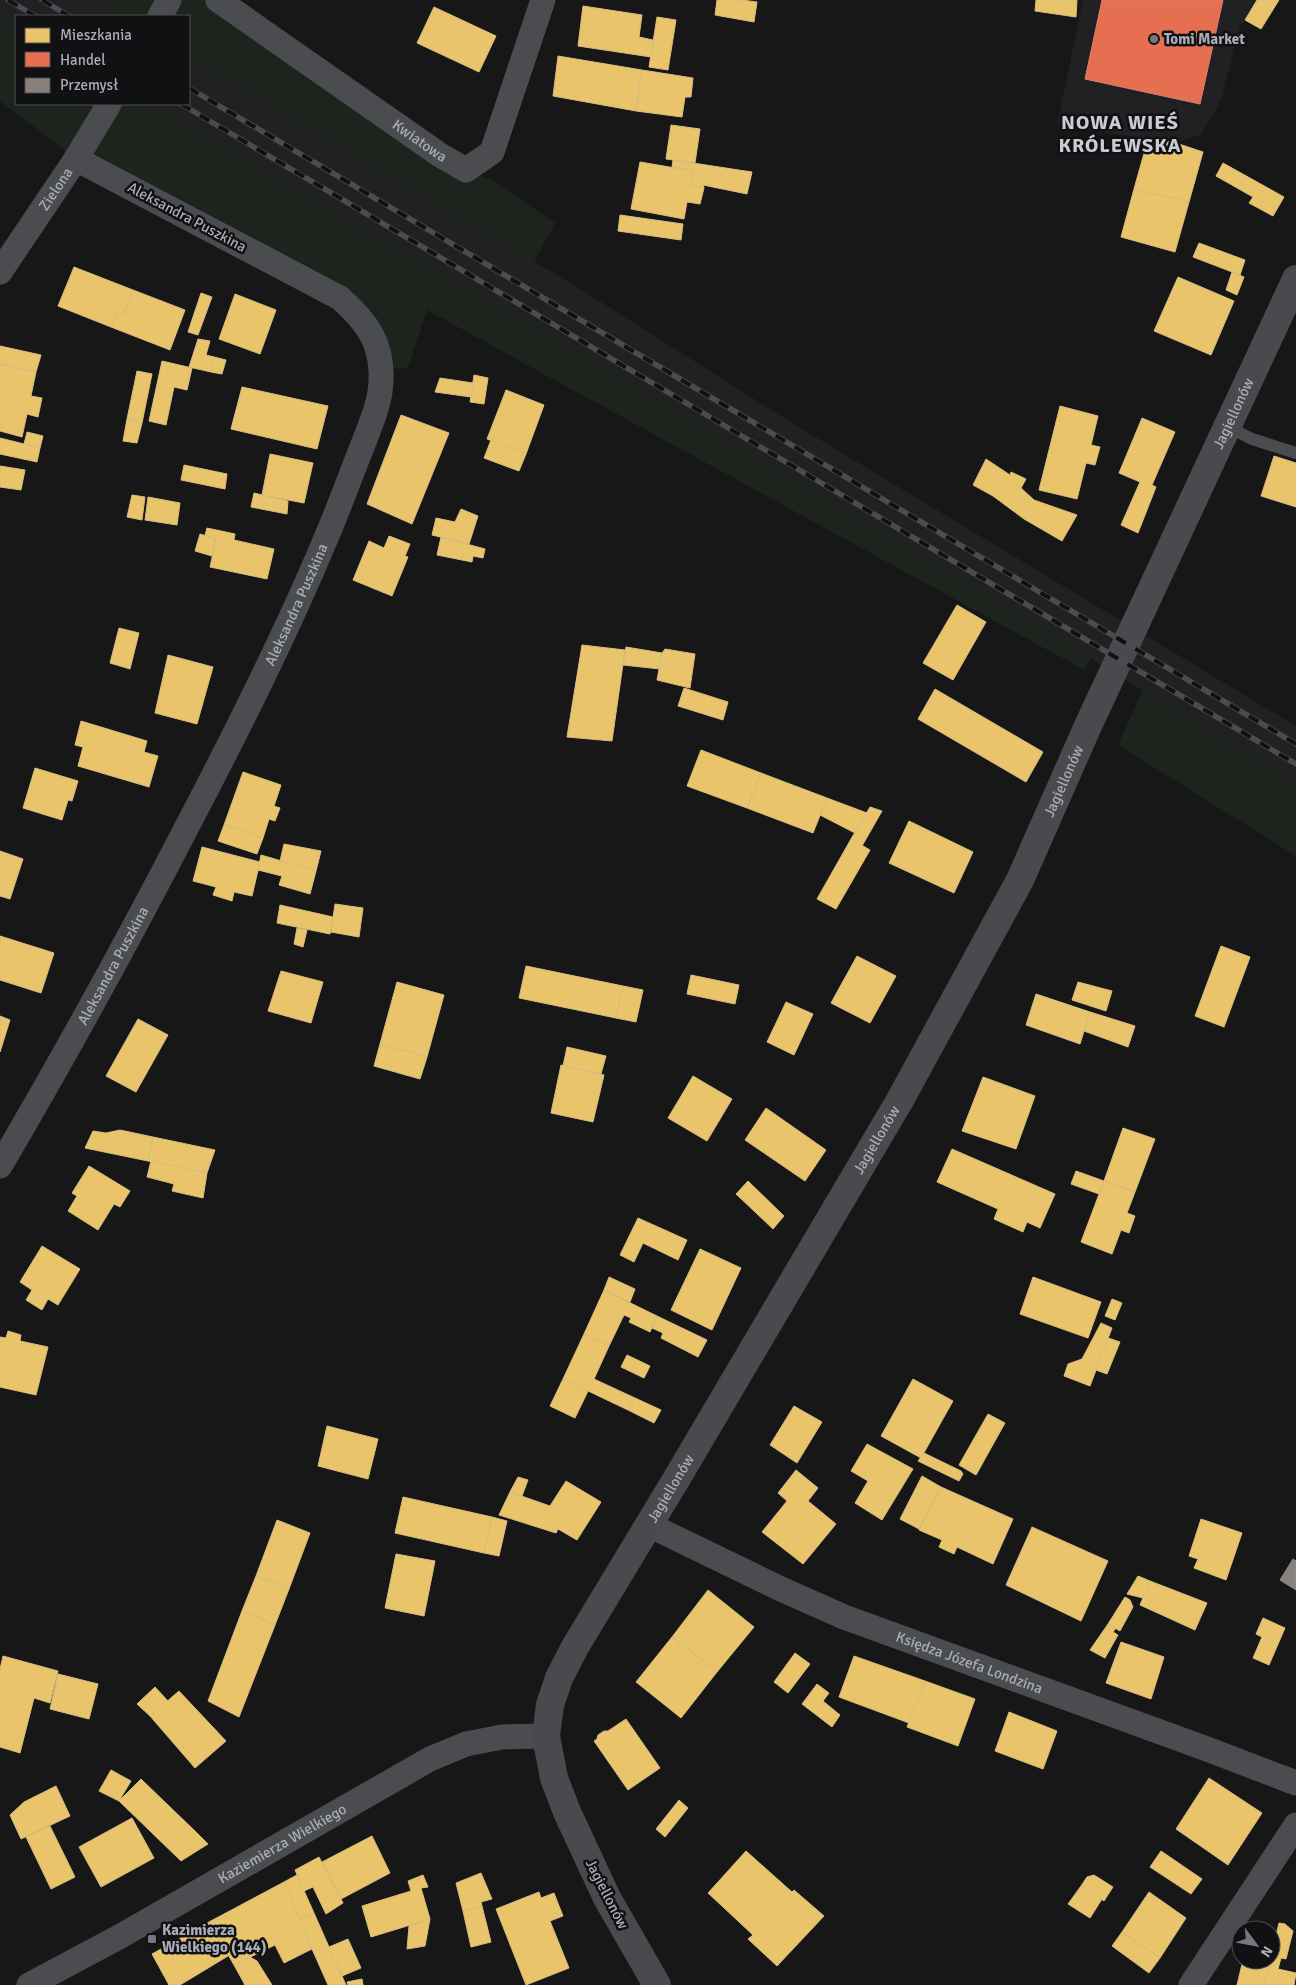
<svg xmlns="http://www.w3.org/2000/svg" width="1296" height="1985" viewBox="0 0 1296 1985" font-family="Signika,sans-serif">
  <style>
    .built { fill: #212123 }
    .green { fill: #1d241e }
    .homes { fill: #e9c46a; stroke: #d6bd81 }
    .shops { fill: #e76f51; stroke: #d48270 }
    .industry { fill: #8a817c; stroke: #938e8e }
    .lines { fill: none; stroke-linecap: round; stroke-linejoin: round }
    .lane { stroke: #4b4c50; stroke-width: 12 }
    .street { stroke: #4b4c50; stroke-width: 25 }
    .secondary { stroke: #4a4a4e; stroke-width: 28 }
    .rail-casing { stroke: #4b4c4f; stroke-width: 5.5 }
    .rail { stroke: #111113; stroke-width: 4; stroke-dasharray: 11; stroke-linecap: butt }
    .poi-dot { fill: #757880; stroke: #111113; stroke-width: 2 }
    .labels { text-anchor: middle; stroke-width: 5; stroke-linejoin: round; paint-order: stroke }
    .poi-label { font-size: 15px; font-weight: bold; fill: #a8adb8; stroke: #111113; text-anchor: start }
    .street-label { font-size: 15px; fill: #a8adb8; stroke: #111113 }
    .district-label { font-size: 20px; font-weight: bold; letter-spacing: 1px; fill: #c9ccd4; stroke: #111113 }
  </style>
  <rect width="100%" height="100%" fill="#171717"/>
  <g class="built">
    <path d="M0,0H96L123,16H16V25L0,15Z"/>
    <path d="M1083,0H1257L1240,27L1222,97L1213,116L1200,135L1176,143L1057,125Z"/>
    <path d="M189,56L582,290L784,418L1296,726V784L1090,658L555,338L366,232L149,104H189Z"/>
  </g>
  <g class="green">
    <path d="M96,0H218L466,170L493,180L555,223L534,262L189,56V16H123Z"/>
    <path d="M0,15L16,25V104H149L366,232L555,338L1090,658L1084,670L427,310L408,368H380L358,315L76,159L0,101Z"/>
    <path d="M1143,690L1296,784V856L1118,745Z"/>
  </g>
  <g class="homes">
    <path d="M717,0H742L757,2L754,22L715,15Z"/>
    <path d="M1036,0H1077L1076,17L1035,11Z"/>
    <path d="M1257,0H1279L1261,29L1245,20Z"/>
    <path d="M583,6L642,15L639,37L653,40L651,57L578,46Z"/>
    <path d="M434,7L496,36L479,72L417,43Z"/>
    <path d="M657,17L676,20L668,70L649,67Z"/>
    <path d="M558,56L642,70L636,111L553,96Z"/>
    <path d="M642,70L693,78L691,97H685L682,117L636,111Z"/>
    <path d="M671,125L700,129L695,163L666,159Z"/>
    <path d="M1148,139L1176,143L1203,152L1189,202L1134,189Z"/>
    <path d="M673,160L752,172L747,194L703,185L704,188L690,186L693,171L672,167Z"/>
    <path d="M640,162L693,171L690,186L704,188L700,204L687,202L684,219L631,209Z"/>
    <path d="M1223,163L1284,197L1273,216L1249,203L1253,197L1216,176Z"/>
    <path d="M1134,189L1189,202L1175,252L1121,237Z"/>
    <path d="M620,215L683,224L681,240L618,231Z"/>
    <path d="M1199,243L1245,260L1240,275L1193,257Z"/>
    <path d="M74,267L133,290L123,314L117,311L111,327L58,306Z"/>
    <path d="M1232,272L1244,277L1237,295L1226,290Z"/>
    <path d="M1178,277L1234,301L1211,355L1154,331Z"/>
    <path d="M133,290L185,310L170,350L111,327L117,311L123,314Z"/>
    <path d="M201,293L212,297L198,335L188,332Z"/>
    <path d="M235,294L276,310L260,354L219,339Z"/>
    <path d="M198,339L210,341L206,355L214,357L211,372L189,367Z"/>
    <path d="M0,346L41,355L36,372L0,364Z"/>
    <path d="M214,357L226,360L222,374L211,372Z"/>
    <path d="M162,361L192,368L187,390L174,387L166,425L149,421Z"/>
    <path d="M0,364L36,372L31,396L42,398L38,417L27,414L22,437L0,431Z"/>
    <path d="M137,371L152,374L142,423L127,419Z"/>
    <path d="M474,375L488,378L484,404L470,402Z"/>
    <path d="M440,378L473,383L471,397L435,392Z"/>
    <path d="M242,387L328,406L317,449L231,429Z"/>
    <path d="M506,390L544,405L526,454L487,439Z"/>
    <path d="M1060,406L1098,416L1091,445L1100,447L1095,465L1086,463L1077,499L1039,490Z"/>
    <path d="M401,415L449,433L412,524L367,504Z"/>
    <path d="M1142,418L1175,432L1152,485L1156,487L1138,533L1121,525L1140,482L1119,473Z"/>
    <path d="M127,419L142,423L137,443L123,441Z"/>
    <path d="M27,432L43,436L40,448L24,444Z"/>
    <path d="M0,438L40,448L37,462L0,454Z"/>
    <path d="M491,440L526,454L519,471L484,458Z"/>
    <path d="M270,454L313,463L304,503L262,495Z"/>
    <path d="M1274,456L1296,463V507L1261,496Z"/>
    <path d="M986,459L1010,475L1011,472L1026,479L1021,488L1034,500L1077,515L1062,541L1024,519L993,496L973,485Z"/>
    <path d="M184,465L227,474L225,489L181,480Z"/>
    <path d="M0,466L25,470L21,490L0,487Z"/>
    <path d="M254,493L288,501L287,514L251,507Z"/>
    <path d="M132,495L145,497L142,520L127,517Z"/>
    <path d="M148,497L180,503L177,525L145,520Z"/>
    <path d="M461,509L478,516L469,544L432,535L436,518L455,522Z"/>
    <path d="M207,528L235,534L234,540L274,549L267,579L210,567L216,539L205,535Z"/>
    <path d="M200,534L216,539L212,556L195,551Z"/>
    <path d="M389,536L410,544L405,556L408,557L392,596L353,580L369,541L384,548Z"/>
    <path d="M441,537L485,549L483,558L473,556L472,562L437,555Z"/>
    <path d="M957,605L986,622L953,680L923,663Z"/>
    <path d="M119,628L139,633L130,669L110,663Z"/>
    <path d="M582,645L625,650L612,741L567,737Z"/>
    <path d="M626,647L662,653L660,669L623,665Z"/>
    <path d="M665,649L695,654L690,688L657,680L662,653Z"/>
    <path d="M168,655L213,667L197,724L155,713Z"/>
    <path d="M684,688L728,702L723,720L678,706Z"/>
    <path d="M935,689L1043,752L1026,782L918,719Z"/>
    <path d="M81,721L147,741L144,752L158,756L149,787L78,766L83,747L75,745Z"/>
    <path d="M701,750L761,773L747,808L687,786Z"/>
    <path d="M35,768L78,781L72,801L68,800L62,820L23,808Z"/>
    <path d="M243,772L281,785L274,806L280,808L275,821L269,819L263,838L224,825Z"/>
    <path d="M761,773L827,798L813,833L747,808Z"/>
    <path d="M827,798L867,813L855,833L820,815Z"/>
    <path d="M870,807L882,811L862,846L851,839Z"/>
    <path d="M909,821L973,852L954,893L889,863Z"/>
    <path d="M224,825L263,838L257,854L218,841Z"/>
    <path d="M851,839L870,850L836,909L817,899Z"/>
    <path d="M284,844L321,851L316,871L280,861Z"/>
    <path d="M202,847L260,862L252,896L234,892L232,901L213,895L216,887L193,881Z"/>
    <path d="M0,851L23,859L10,899L0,896Z"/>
    <path d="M261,855L316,871L310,894L279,885L282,876L258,870Z"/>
    <path d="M335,904L363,908L359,937L331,932Z"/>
    <path d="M280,905L333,917L330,934L277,923Z"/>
    <path d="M297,928L307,930L303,947L294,944Z"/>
    <path d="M0,936L54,953L41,993L0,980Z"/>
    <path d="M1221,946L1250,957L1224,1027L1195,1016Z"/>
    <path d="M857,956L896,976L870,1023L831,1003Z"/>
    <path d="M526,966L623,986L616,1018L519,998Z"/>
    <path d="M281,971L323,982L311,1023L268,1011Z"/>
    <path d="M691,975L739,985L735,1004L687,994Z"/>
    <path d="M397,982L444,995L427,1057L380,1044Z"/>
    <path d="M1078,982L1112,991L1106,1011L1072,1000Z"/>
    <path d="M623,986L643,990L636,1022L616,1018Z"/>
    <path d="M1036,994L1090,1012L1080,1044L1026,1025Z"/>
    <path d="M786,1002L813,1014L794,1055L767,1042Z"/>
    <path d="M1090,1012L1135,1026L1128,1047L1084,1031Z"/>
    <path d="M0,1016L10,1020L0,1052Z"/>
    <path d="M138,1019L168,1035L136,1092L106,1076Z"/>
    <path d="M380,1044L427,1057L420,1079L374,1066Z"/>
    <path d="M567,1047L606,1056L601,1074L563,1066Z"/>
    <path d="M561,1065L604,1075L593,1122L551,1113Z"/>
    <path d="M693,1076L732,1099L707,1141L668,1118Z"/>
    <path d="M983,1077L1035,1096L1016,1149L962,1131Z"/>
    <path d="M766,1108L826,1150L805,1181L745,1140Z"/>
    <path d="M1123,1128L1155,1139L1135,1192L1104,1181Z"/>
    <path d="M120,1130L153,1137L148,1161L85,1148L93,1131L106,1133Z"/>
    <path d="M153,1137L215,1150L207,1173L148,1161Z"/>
    <path d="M952,1149L1055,1194L1040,1228L1027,1222L1023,1232L994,1219L998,1209L937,1182Z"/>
    <path d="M151,1161L207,1173L203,1198L172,1191L174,1184L147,1177Z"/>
    <path d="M89,1166L130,1191L120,1207L114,1204L98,1230L68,1211L77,1196L72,1193Z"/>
    <path d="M1076,1171L1104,1181L1099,1194L1071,1184Z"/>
    <path d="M748,1181L784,1216L773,1229L736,1194Z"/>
    <path d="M1104,1181L1135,1192L1127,1213L1135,1216L1129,1233L1121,1230L1112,1254L1081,1242Z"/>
    <path d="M638,1218L687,1240L678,1260L643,1243L634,1262L620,1255Z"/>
    <path d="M42,1246L80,1269L58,1305L48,1299L42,1310L26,1300L32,1290L20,1282Z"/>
    <path d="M700,1249L741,1268L712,1330L671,1310Z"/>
    <path d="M609,1277L635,1289L630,1302L604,1290Z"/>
    <path d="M1033,1277L1101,1302L1088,1338L1020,1314Z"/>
    <path d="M604,1290L657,1316L650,1332L629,1322L631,1318L624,1315L609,1346L584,1334Z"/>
    <path d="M1112,1299L1122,1303L1115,1320L1105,1316Z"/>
    <path d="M657,1316L707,1340L698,1357L661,1338L663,1333L652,1328Z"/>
    <path d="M1101,1323L1112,1328L1090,1386L1064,1376L1068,1364L1082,1359Z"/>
    <path d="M8,1331L21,1335L20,1341L48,1347L36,1395L0,1387V1337L6,1338Z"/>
    <path d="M584,1334L609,1346L594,1379L635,1398L628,1410L563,1379Z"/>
    <path d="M1108,1338L1120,1342L1107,1374L1096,1370Z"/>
    <path d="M627,1355L650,1366L644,1378L621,1367Z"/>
    <path d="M563,1379L588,1391L575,1418L550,1406Z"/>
    <path d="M913,1379L953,1401L921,1458L881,1436Z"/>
    <path d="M635,1398L661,1410L654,1423L628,1410Z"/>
    <path d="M794,1406L822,1422L797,1463L770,1445Z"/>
    <path d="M988,1414L1005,1423L976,1475L959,1465Z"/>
    <path d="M327,1426L378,1439L368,1479L318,1466Z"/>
    <path d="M867,1444L913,1469L882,1520L855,1503L868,1481L851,1471Z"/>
    <path d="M924,1453L961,1471L963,1474L959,1481L918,1461Z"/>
    <path d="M796,1470L818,1488L808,1501L836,1524L803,1564L762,1532L787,1501L778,1493Z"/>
    <path d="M922,1476L941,1487L919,1529L900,1519Z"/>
    <path d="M518,1477L528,1480L522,1496L510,1492Z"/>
    <path d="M566,1481L601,1502L577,1540L558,1529L556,1533L499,1515L510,1492L550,1506Z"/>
    <path d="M941,1487L1013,1519L993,1564L957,1547L954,1554L939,1547L942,1540L919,1530Z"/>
    <path d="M403,1497L492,1517L484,1553L395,1533Z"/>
    <path d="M492,1517L507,1521L499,1556L484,1553Z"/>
    <path d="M1201,1519L1242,1533L1226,1580L1194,1568L1198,1559L1189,1556Z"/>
    <path d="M277,1520L310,1533L289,1589L256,1576Z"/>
    <path d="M1032,1527L1108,1561L1081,1621L1006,1585Z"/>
    <path d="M396,1554L435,1561L424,1616L385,1608Z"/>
    <path d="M256,1576L289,1589L275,1625L242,1611Z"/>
    <path d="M1138,1576L1150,1581L1143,1598L1127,1594Z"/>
    <path d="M1150,1581L1207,1603L1195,1630L1140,1605Z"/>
    <path d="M708,1590L754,1627L717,1672L672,1637Z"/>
    <path d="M1125,1597L1130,1600L1133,1607L1120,1631L1108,1624Z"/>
    <path d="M242,1611L275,1625L239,1717L208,1701Z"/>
    <path d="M1263,1618L1285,1628L1269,1665L1253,1658L1262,1637L1256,1634Z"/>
    <path d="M1108,1624L1116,1628L1113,1632L1118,1635L1105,1658L1090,1650Z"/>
    <path d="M672,1637L717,1672L681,1718L636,1682Z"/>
    <path d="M1121,1642L1164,1657L1151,1699L1106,1683Z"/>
    <path d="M795,1653L810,1664L788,1693L774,1682Z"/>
    <path d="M3,1656L58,1671L50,1703L34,1698L20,1753L0,1747V1669Z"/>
    <path d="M854,1656L925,1681L909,1723L839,1697Z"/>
    <path d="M58,1674L98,1684L89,1719L50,1709Z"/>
    <path d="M925,1681L975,1699L958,1746L907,1727Z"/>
    <path d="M817,1684L829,1693L823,1701L840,1715L832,1727L802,1704Z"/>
    <path d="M155,1687L168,1701L150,1716L137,1704Z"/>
    <path d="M179,1691L226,1741L195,1768L150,1716Z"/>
    <path d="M1009,1712L1057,1731L1043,1769L995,1751Z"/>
    <path d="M626,1719L660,1768L628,1790L594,1741L597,1739L598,1735L604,1731H608Z"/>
    <path d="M111,1770L131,1781L119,1801L99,1791Z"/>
    <path d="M1209,1778L1262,1813L1228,1865L1176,1829Z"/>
    <path d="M141,1779L196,1832L208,1844L181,1861L119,1801Z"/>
    <path d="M56,1786L70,1816L21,1839L10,1815L24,1802Z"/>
    <path d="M679,1800L688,1808L665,1837L656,1829Z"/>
    <path d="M132,1818L154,1858L101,1887L79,1847Z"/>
    <path d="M50,1826L75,1877L51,1889L26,1837Z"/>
    <path d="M372,1836L390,1873L341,1899L322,1862Z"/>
    <path d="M746,1851L792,1892L794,1890L824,1916L777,1966L748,1939L753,1935L708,1893Z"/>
    <path d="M1161,1851L1202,1879L1191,1894L1150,1867Z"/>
    <path d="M319,1857L343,1903L326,1914L313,1887L304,1891L295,1870Z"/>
    <path d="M481,1873L492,1899L481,1902L482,1906L463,1911L456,1883Z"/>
    <path d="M297,1875L314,1913L299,1919L284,1882Z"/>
    <path d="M423,1875L428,1887L421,1888L430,1919L371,1937L362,1906L411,1891L408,1881Z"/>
    <path d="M1094,1875L1113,1887L1104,1901L1081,1886L1087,1877Z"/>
    <path d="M284,1882L312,1949L284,1963L275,1945L234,1965L209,1922Z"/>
    <path d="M1081,1886L1102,1899L1090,1918L1068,1904Z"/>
    <path d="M539,1892L541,1898L554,1893L563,1916L550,1921L569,1968L526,1985L496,1909Z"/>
    <path d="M1149,1892L1186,1918L1160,1958L1122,1932Z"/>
    <path d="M482,1906L491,1942L471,1947L463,1911Z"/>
    <path d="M314,1913L329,1947L346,1985H328L312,1949L299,1919Z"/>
    <path d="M430,1919L425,1946L407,1949L409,1926Z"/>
    <path d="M209,1922L228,1956L180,1985H169L152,1954Z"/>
    <path d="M1279,1923L1285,1924L1293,1931L1286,1959L1281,1958L1278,1969L1296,1973L1294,1985H1264Z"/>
    <path d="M1122,1932L1160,1958L1149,1973L1112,1946Z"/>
    <path d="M348,1939L361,1968L342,1976L329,1947Z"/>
    <path d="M250,1957L257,1961L272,1985H245L234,1965Z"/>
    <path d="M1243,1960L1257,1964L1258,1960H1270L1264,1985H1237Z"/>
    <path d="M362,1979L363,1985H348L347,1982Z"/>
  </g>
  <path class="shops" d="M1102,0H1223L1200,104L1085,79Z"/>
  <path class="industry" d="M1293,1559L1296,1561V1590L1280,1580Z"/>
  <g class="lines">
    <path class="lane" d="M1228,427L1252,439L1296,453"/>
    <g class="street">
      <path id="s1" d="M218,0L440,155L466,170L492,152L543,0"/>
      <path d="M160,16L169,0"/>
      <path id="s2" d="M0,272L76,159L109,104"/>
      <path id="s3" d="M0,1166C67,1052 130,937 191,819C239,727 286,634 326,538C339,508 350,477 362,447C370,426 380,404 381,382C383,343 367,322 340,298L76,159"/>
      <path id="s4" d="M649,1525L781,1589L844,1617L1207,1749L1296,1783"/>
      <path id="s5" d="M29,1985L119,1937L430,1759L466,1744L502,1737L546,1736"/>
      <path d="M1191,1985L1296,1825"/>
    </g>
    <path class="secondary" id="s6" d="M657,1985L607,1898L567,1812L554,1778L546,1736L550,1705L559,1678L575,1647L677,1478L900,1100L1020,880L1087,728L1296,279"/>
    <g class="rail-casing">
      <g id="rail">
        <path d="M8,0L35,16"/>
        <path d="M42,0L69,16"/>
        <path d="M189,88L1296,744"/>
        <path d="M181,104L1296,764"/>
      </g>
    </g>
    <use href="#rail" class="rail"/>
  </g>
  <g class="poi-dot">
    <circle cx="1154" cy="39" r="5"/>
    <rect x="147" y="1934" width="10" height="10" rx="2.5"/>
  </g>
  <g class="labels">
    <g class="poi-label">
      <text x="1164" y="44">Tomi Market</text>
      <text x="162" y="1935">Kazimierza<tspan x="162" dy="17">Wielkiego (144)</tspan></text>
    </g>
    <g class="street-label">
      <text dy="5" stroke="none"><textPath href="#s1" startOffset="246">Kwiatowa</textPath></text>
      <text dy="5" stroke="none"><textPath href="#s2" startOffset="100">Zielona</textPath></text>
      <text transform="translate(187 217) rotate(28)" y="5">Aleksandra Puszkina</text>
      <text dy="5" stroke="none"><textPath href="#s6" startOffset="1769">Jagiellonów</textPath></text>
      <text dy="5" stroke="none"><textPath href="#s3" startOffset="635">Aleksandra Puszkina</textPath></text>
      <text dy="5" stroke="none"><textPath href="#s6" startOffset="1364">Jagiellonów</textPath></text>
      <text dy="5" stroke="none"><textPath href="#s3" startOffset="230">Aleksandra Puszkina</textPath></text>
      <text dy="5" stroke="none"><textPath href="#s6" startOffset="959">Jagiellonów</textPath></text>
      <text dy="5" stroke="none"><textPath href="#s6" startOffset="554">Jagiellonów</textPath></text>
      <text dy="5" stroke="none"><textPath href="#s4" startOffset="349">Księdza Józefa Londzina</textPath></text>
      <text dy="5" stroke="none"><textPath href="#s5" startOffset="290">Kaziemierza Wielkiego</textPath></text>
      <text transform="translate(607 1894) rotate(63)" y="5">Jagiellonów</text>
    </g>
    <g class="district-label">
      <text x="1120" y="129">NOWA WIEŚ<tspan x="1120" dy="23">KRÓLEWSKA</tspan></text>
    </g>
  </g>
  <rect x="15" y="15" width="175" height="90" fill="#111113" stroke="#4d4f55"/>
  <rect x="25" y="28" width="25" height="15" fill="#e9c46a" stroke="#4d4f55"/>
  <text x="60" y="40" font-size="15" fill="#a8adb8">Mieszkania</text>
  <rect x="25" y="52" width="25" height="15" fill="#e76f51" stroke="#4d4f55"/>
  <text x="60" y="65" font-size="15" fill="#a8adb8">Handel</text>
  <rect x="25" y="78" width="25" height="15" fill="#8a817c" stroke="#4d4f55"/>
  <text x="60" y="90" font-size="15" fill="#a8adb8">Przemysł</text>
  <g transform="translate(1256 1945) rotate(122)"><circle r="24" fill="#111113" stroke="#4d4f55"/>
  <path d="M0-4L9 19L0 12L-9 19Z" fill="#757880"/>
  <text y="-8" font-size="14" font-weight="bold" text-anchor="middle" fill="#a8adb8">N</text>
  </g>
</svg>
